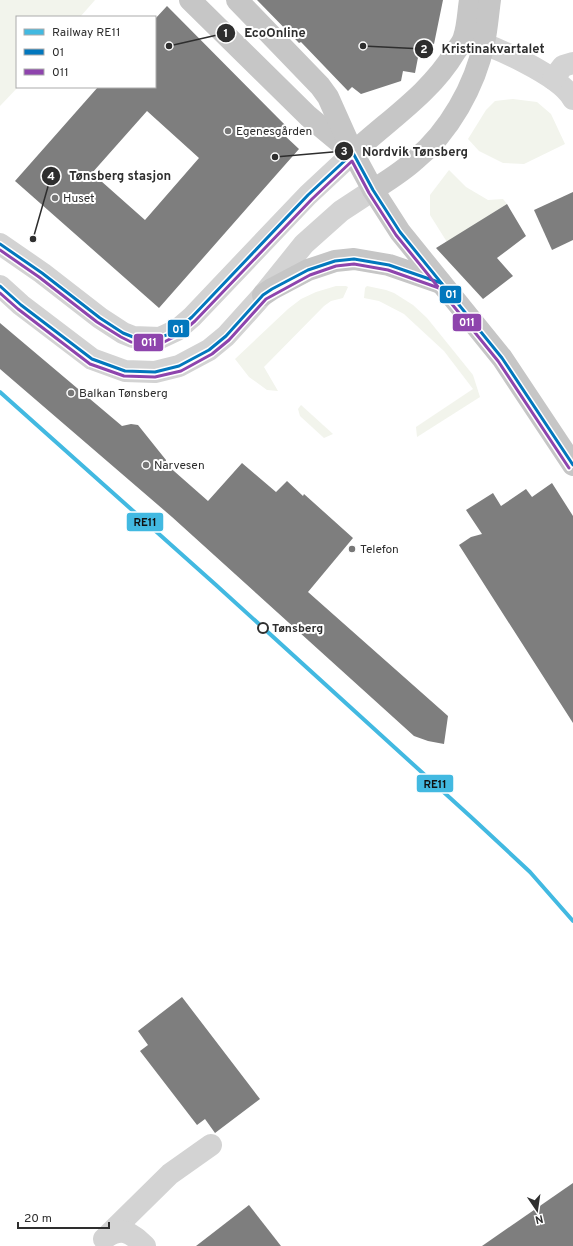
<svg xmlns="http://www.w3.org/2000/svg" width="573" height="1246" viewBox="0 0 573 1246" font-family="Overpass,sans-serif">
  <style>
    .green { fill: #f2f4ec }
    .building { fill: #7e7e7e; fill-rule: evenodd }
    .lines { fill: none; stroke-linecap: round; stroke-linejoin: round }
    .minor { stroke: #d3d3d3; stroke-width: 22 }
    .major { stroke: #c6c6c6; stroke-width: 22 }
    .bus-1-casing { stroke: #fff; stroke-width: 6 }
    .bus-2-casing { stroke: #fff; stroke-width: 6 }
    .bus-1 { stroke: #0277bd; stroke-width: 3 }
    .bus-2 { stroke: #8e44ad; stroke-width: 3 }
    .rail-1-casing { stroke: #fff; stroke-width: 7 }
    .rail-1 { stroke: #42b9e1; stroke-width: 4 }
    .poi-dot { fill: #777; stroke: #fff; stroke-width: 1.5 }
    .stop-dot { fill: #fff; stroke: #2e2e2e; stroke-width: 2 }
    .labels { text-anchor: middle; stroke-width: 4; stroke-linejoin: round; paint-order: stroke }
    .poi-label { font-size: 12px; fill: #2e2e2e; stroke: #fff; text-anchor: start }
    .stop-label { font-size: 12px; font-weight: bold; fill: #2e2e2e; stroke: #fff; text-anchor: start }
    .leader { fill: none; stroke: #2e2e2e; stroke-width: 1.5 }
    .callout-dot { fill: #2e2e2e; stroke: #fff; stroke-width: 1.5 }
    .mark-label { font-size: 12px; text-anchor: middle; font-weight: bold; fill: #fff }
    .callout-label { font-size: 13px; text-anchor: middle; font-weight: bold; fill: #2e2e2e; stroke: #fff; stroke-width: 4; stroke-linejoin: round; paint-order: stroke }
    .line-badge { stroke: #fff; stroke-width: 1.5 }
    .badge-label { font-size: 11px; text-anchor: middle; font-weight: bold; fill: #fff }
    .pale-badge-label { font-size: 11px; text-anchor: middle; font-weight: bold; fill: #111 }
  </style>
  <rect width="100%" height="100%" fill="#fff"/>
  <g class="green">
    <path d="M0,0H95L80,17H17L18,87L0,106Z"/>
    <path d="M513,99L537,102L551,114L565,144L524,164L503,163L479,151L468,139L486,110L495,101Z"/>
    <path d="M449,170L466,187L488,200L503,199L507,204L447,242L430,215V195Z"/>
    <path d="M336,286H346L348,287L343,298L331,301L324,306L264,367L278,391L267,390L249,377L235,359L288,309L301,299L316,292Z"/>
    <path d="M367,286L386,290L394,293L413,305L427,318L473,375L480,397L417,437L416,427L473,389L444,351L404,314L379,301L364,298L365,288Z"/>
    <path d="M301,405L333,434L324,438L300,416L298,409Z"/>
  </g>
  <g class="building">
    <path d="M257,0H443L434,44L421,42L415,73L403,71L401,81L361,94L352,87L348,91L301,42L299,43Z"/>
    <path d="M167,6L288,128L283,134L299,149L159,308L15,181L98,87H155V19ZM147,111L199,158L145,220L92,173Z"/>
    <path d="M573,192V240L552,250L534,210Z"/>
    <path d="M507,204L526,236L497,258L513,276L483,299L436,248Z"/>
    <path d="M0,323L122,426L131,424L138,425L166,460V464L208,501L242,463L276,492L287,481L303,496L304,494L353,538L308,592L448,716L444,744L428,741L414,736L172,517L0,369Z"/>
    <path d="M552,483L573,516V723L459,545L471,537L482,534L466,510L493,493L501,506L526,489L532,497Z"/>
    <path d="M182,997L260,1099L215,1133L205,1119L197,1125L140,1051L148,1045L138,1031Z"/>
    <path d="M573,1183V1246H482Z"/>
    <path d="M249,1205L281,1246H196Z"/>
  </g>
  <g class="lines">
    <g class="minor">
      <path d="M467,38C493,46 560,75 573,99"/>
      <path d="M553,79L563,66L573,63"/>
      <path d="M0,244L42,273L100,318L123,333L133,337L160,338L177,330L192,317L308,195L353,153"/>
      <path d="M0,286L21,305L92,359L125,371L155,372L179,366L209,350L226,336L263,295L304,244L341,211L373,190"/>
      <path d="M107,1236L170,1174L211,1145"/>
      <path d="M104,1239C122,1225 131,1233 145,1246"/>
    </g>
    <g class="major">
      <path d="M190,0L308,116L349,150"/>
      <path d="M237,0L320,86L328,97L353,153L373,190L400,232L502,358L573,465"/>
      <path d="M353,153C387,121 430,94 455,52C458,48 463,42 464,37C468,25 468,12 470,0"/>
      <path d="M373,190C387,181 402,172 415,160C449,132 475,86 484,43C487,29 488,14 490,0"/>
      <path d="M263,295L272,289L308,270L335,261L354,259L389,265L441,283"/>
    </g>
    <g class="bus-1-casing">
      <g id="bus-1">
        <path d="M0,244L42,273L100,318L123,333L133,337L160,338L177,330L192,317L308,195L353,153L373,190L400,232L502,358L573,465"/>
        <path d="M0,286L21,305L92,359L125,371L155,372L179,366L209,350L226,336L263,295L272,289L308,270L335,261L354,259L389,265L441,283"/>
      </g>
    </g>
    <g class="bus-2-casing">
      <g id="bus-2">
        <path d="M0,250L39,277L97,322L121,337L131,342L162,343L180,334L195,321L312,199L352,161L369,193L396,235L498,361L569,468"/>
        <path d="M0,293L18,309L90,364L124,376L155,377L181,371L212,354L229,340L266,299L310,275L336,266L354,264L388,270L439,288"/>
      </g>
    </g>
    <use href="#bus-1" class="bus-1"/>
    <use href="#bus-2" class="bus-2"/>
    <g class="rail-1-casing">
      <path id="rail-1" d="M0,392L216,585L471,817L530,872L573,921"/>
    </g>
    <use href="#rail-1" class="rail-1"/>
  </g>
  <g class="poi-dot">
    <circle cx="228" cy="131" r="4"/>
    <circle cx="55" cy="198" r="4"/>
    <circle cx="71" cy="393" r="4"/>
    <circle cx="146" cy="465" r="4"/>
    <circle cx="352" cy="549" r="4"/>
  </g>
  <circle class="stop-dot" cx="263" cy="628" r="5"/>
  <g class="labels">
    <g class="poi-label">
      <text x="236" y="135">Egenesgården</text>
      <text x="63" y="202">Huset</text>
      <text x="79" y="397">Balkan Tønsberg</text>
      <text x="154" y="469">Narvesen</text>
      <text x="360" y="553">Telefon</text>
    </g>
    <g class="stop-label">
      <text x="272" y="632">Tønsberg</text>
    </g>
  </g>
  <path class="leader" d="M169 46L226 33M363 46L424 49M275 157L344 151M33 239L51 176"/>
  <g class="callout-dot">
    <circle cx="169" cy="46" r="4"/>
    <circle cx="363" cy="46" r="4"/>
    <circle cx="275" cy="157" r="4"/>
    <circle cx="33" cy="239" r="4"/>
    <circle cx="226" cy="33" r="10"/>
    <circle cx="424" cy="49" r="10"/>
    <circle cx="344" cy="151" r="10"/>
    <circle cx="51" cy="176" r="10"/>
  </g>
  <g class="mark-label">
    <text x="226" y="37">1</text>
    <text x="424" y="53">2</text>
    <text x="344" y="155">3</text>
    <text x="51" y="180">4</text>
  </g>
  <g class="callout-label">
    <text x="275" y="37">EcoOnline</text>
    <text x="493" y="53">Kristinakvartalet</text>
    <text x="415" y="156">Nordvik Tønsberg</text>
    <text x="120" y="180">Tønsberg stasjon</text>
  </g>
  <g class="line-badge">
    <rect x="439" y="285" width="23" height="19" rx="4" fill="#0277bd"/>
    <rect x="452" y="313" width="30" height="19" rx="4" fill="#8e44ad"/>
    <rect x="167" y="319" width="23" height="19" rx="4" fill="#0277bd"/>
    <rect x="133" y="333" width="31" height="19" rx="4" fill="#8e44ad"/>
    <rect x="126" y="512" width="38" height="20" rx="4" fill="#42b9e1"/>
    <rect x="416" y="774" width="38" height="19" rx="4" fill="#42b9e1"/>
  </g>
  <g class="badge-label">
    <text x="451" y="298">01</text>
    <text x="467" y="326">011</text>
    <text x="178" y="333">01</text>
    <text x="149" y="346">011</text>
  </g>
  <g class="pale-badge-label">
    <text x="145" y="526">RE11</text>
    <text x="435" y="788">RE11</text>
  </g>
  <rect x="16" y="16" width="140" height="72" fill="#ffffff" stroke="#ababab"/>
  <rect x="24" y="29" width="20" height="6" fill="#42b9e1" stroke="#ababab"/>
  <text x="52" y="36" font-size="12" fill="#2e2e2e">Railway RE11</text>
  <rect x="24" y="49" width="20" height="6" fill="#0277bd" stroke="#ababab"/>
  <text x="52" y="56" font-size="12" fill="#2e2e2e">01</text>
  <rect x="24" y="69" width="20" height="6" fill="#8e44ad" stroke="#ababab"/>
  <text x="52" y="76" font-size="12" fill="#2e2e2e">011</text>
  <g transform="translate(537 1210) rotate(167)" stroke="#ffffff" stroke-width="3" paint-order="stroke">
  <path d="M0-3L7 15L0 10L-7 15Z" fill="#2e2e2e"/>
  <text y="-6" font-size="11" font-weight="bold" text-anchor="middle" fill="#2e2e2e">N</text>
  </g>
  <path d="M18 1222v6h91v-6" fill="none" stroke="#2e2e2e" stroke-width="2"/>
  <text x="24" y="1222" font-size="12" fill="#2e2e2e" stroke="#ffffff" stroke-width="3" paint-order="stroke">20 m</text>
</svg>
